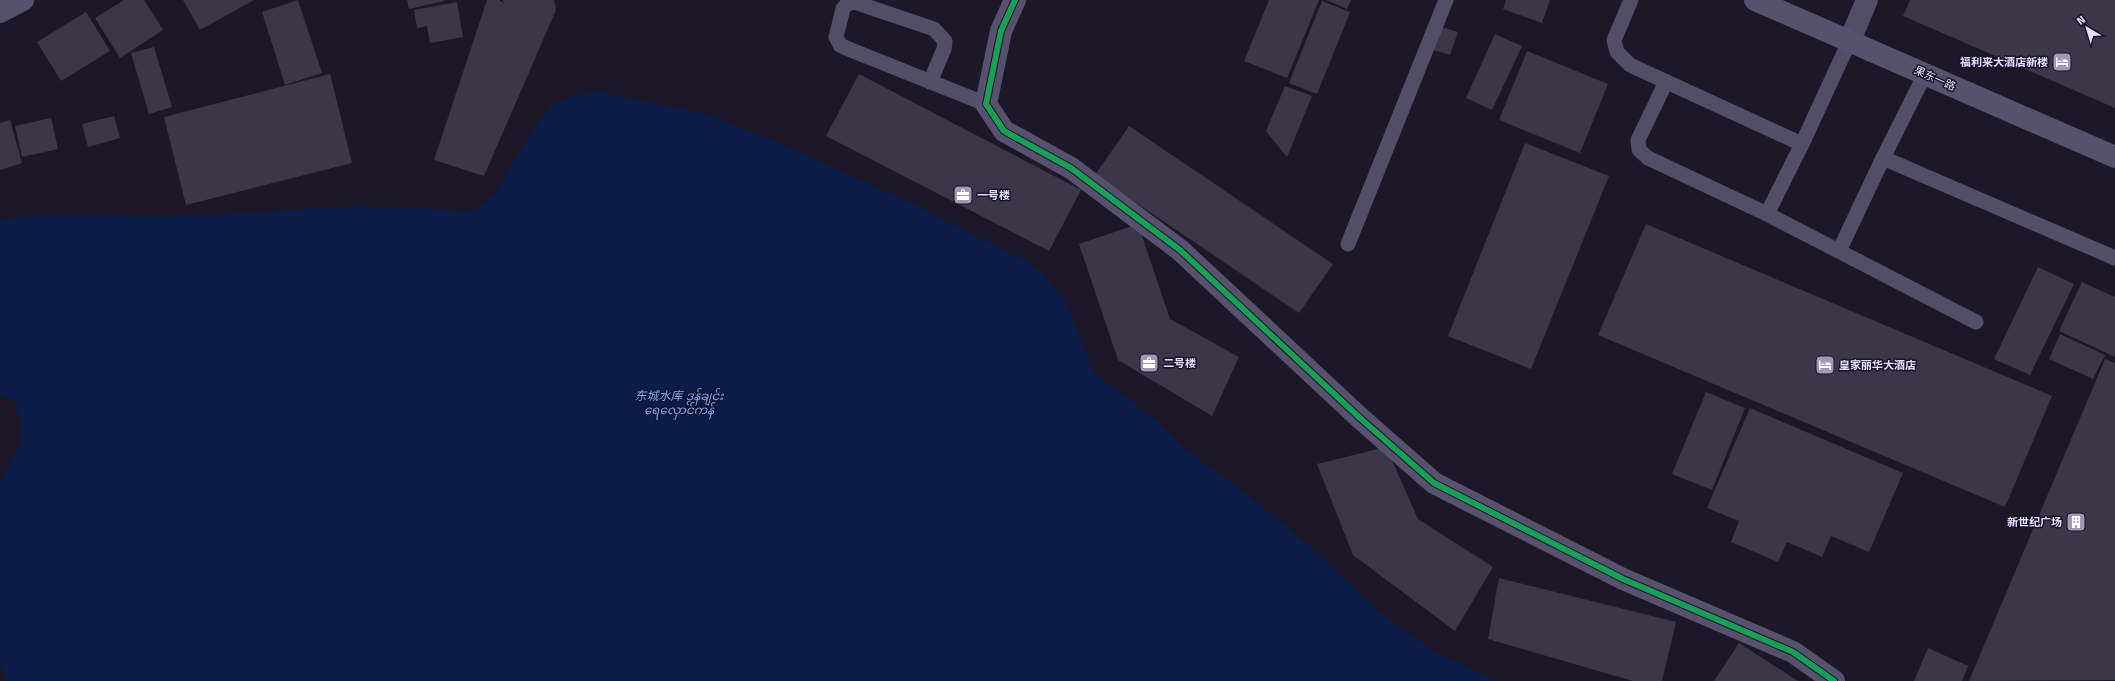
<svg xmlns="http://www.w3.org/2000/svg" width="2115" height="681" viewBox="0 0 2115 681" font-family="'Fira Sans','Noto Sans SC','Noto Sans Myanmar',sans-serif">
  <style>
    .water { fill: #0d1d49 }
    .building { fill: #3c3748 }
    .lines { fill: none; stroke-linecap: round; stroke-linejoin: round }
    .lane { stroke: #524e67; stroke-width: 15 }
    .street { stroke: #524e67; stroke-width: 22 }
    .secondary { stroke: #56516d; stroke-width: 22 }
    .cycleway-casing { stroke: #19122d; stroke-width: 8 }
    .cycleway { stroke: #1a9f57; stroke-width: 6 }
    .labels { text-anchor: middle; stroke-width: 3; stroke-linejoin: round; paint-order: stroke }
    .poi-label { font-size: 11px; font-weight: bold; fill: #e5dfff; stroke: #19122d; text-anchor: start }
    .street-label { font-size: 11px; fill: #e5dfff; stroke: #19122d }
    .water-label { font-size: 12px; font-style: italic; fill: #6eaffd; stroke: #19122d }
  </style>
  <rect width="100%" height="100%" fill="#1c1827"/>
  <path class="water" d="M601,92L709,115L776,142L909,202L1027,262L1044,275L1066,301L1093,372L1157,421L1185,449L1245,493L1289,529L1325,560L1375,609L1427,648L1497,681H6L0,661V483L19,447L22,433L21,421L14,401L0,395V220L29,216L182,217L355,206L434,209L463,212L475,210L496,193L527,139L550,106L572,96Z"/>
  <g class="building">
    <path d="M124,0H144L163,30L120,58L95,18Z"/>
    <path d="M183,0H254L200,30Z"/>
    <path d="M298,0L322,73L285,85L262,12Z"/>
    <path d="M407,0H444V1L409,9Z"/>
    <path d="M487,0H499L504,3L503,0H554L556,10L484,176L434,160Z"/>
    <path d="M1269,0H1319L1287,78L1244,61Z"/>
    <path d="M1326,0H1351L1347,9Z"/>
    <path d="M1506,0H1550L1542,23L1503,9Z"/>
    <path d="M1910,0H2115V108L1903,16Z"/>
    <path d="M1322,1L1350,12L1317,94L1289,83Z"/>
    <path d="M457,2L463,37L430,43L427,26L417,28L414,10Z"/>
    <path d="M86,12L110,51L61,81L37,42Z"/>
    <path d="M1438,26L1458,32L1450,55L1430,49Z"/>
    <path d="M1495,34L1522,46L1492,110L1466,98Z"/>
    <path d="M154,47L172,107L149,114L131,53Z"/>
    <path d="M1527,51L1608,84L1580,153L1499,120Z"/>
    <path d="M330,74L352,163L186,205L164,117Z"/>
    <path d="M859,74L1081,190L1049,251L826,136Z"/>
    <path d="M1285,86L1312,96L1287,157L1266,131Z"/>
    <path d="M114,116L120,138L88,147L82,124Z"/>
    <path d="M51,118L58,149L22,157L15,126Z"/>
    <path d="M10,120L22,163L0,170V123Z"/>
    <path d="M1129,126L1333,264L1299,313L1095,175Z"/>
    <path d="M1525,143L1609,176L1531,369L1448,336Z"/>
    <path d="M1138,224L1170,319L1239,357L1212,416L1118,360L1079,244Z"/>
    <path d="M1646,224L2052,396L2005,507L1598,335Z"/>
    <path d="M2038,267L2074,284L2030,375L1994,359Z"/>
    <path d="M2082,282L2115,297V357L2059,331Z"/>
    <path d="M2060,334L2105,355L2093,379L2049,359Z"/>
    <path d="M2105,359L2115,363V680L1969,681Z"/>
    <path d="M1706,392L1745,408L1712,490L1672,474Z"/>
    <path d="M1750,408L1903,473L1869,552L1831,536L1822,557L1787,542L1778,562L1731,542L1739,521L1707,508Z"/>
    <path d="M1386,447L1418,519L1493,567L1455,631L1353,555L1317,464Z"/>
    <path d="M1499,578L1676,622L1662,681H1633L1488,639Z"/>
    <path d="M1739,643L1798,681H1714Z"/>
    <path d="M1928,648L1968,666L1962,681H1914Z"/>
  </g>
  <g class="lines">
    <g class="lane">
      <path d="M1631,0L1614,40L1617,52L1630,65L1802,144"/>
      <path d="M1925,74L1883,158L2115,258"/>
      <path d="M930,82L944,49L945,41L934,29L854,2L847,4L843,9L836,37L840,45L846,48L986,104"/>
      <path d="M1666,82L1638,140L1639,150L1648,158L1767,214L1976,322"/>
      <path d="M1767,214L1802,144L1850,40"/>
      <path d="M1348,244L1446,0"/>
      <path d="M1839,251L1883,158"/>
    </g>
    <path class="street" d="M1850,40L1867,0"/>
    <g class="secondary">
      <path d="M1015,0L1001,31L986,104L1004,131L1071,168L1180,250L1360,418L1434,483L1623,579L1793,652L1834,681"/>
      <path d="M1755,0L2115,157"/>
      <path d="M0,12L23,0"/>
    </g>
    <g class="cycleway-casing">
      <path id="cycleway" d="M1015,0L1001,31L986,104L1004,131L1071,168L1180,250L1360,418L1434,483L1623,579L1793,652L1834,681"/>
    </g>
    <use href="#cycleway" class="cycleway"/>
  </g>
  <defs>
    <g id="hotel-square" transform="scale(1)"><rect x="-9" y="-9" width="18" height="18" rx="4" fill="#9f99b3" stroke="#19122d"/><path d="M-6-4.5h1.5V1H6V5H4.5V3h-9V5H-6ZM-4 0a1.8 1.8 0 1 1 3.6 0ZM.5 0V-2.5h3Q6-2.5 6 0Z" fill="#fff"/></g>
    <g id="office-square" transform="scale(1)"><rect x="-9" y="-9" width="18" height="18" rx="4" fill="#9f99b3" stroke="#19122d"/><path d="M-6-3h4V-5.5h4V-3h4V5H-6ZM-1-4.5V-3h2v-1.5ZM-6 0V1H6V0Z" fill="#fff"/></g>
    <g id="building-square" transform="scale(1)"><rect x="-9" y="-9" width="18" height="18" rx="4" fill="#9f99b3" stroke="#19122d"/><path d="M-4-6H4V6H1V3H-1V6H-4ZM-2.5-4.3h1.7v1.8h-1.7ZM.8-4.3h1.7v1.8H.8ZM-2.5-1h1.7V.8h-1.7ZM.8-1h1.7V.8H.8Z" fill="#fff"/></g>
  </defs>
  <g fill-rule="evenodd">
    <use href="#hotel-square" x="2062" y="62"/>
    <use href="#office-square" x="963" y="195"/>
    <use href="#office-square" x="1149" y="363"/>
    <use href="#hotel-square" x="1825" y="365"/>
    <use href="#building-square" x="2076" y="522"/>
  </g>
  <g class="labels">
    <g class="poi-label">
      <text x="2048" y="66" text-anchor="end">福利来大酒店新楼</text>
      <text x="977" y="199">一号楼</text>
      <text x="1163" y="367">二号楼</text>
      <text x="1839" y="369">皇家丽华大酒店</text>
      <text x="2062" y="526" text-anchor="end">新世纪广场</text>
    </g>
    <g class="street-label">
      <text transform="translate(1935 78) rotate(24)" y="4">果东一路</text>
    </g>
    <g class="water-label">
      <text x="679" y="400">东城水库 ဒွန်ချင်း<tspan x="679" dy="14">ရေလှောင်ကန်</tspan></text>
    </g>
  </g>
  <g transform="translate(2087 28) rotate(322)" stroke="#19122d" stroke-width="3" paint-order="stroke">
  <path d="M0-3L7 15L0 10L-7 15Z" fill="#e5dfff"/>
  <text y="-6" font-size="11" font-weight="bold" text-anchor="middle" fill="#e5dfff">N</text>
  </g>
</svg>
